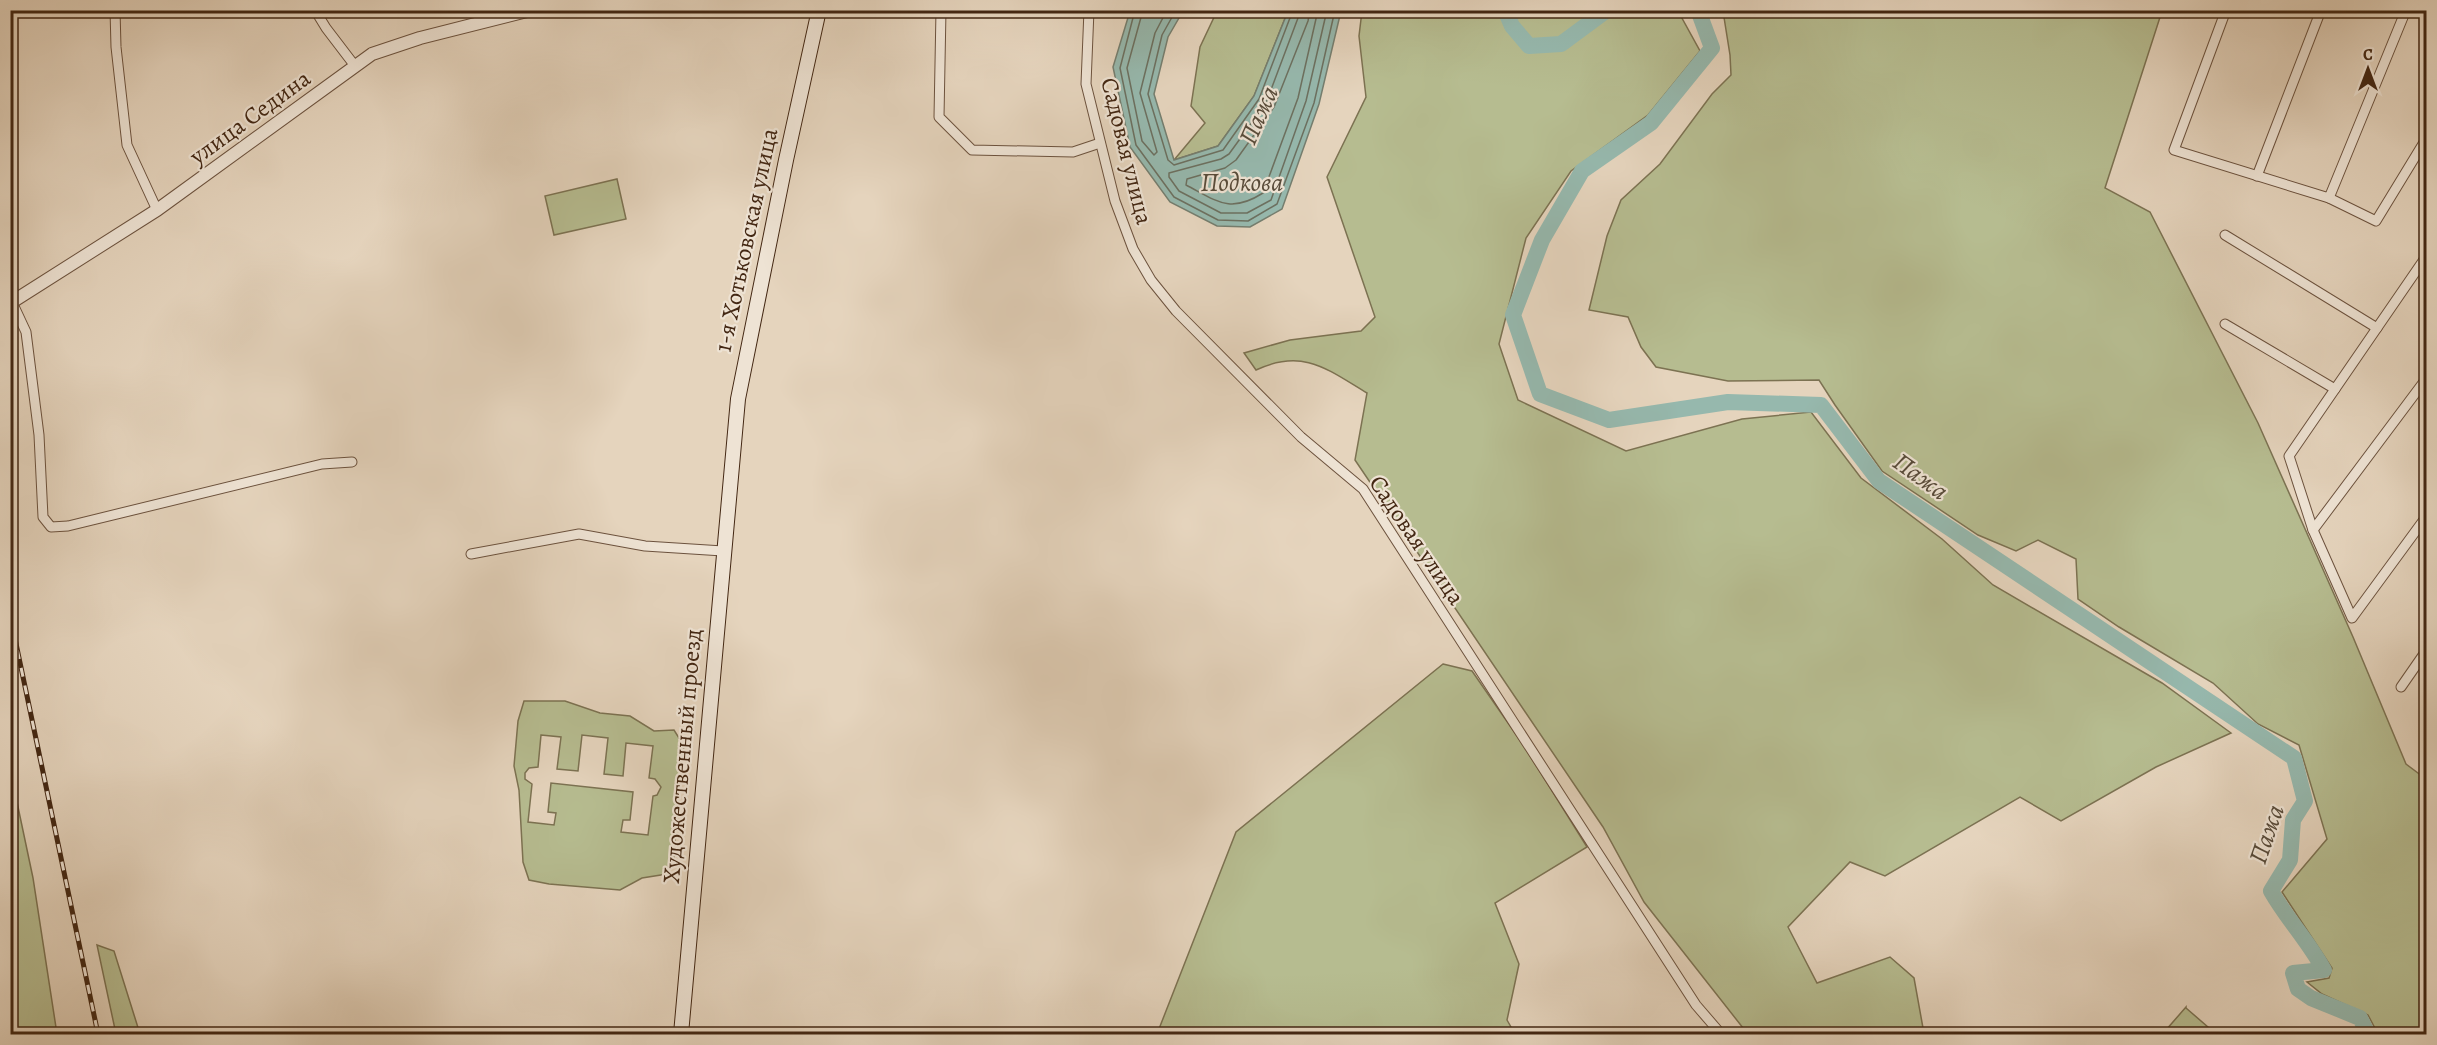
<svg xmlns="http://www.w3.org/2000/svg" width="2437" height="1045" viewBox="0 0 2437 1045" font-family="Alegreya,serif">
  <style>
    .green { fill: #b6bc90; stroke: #7c7252; stroke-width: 1.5; fill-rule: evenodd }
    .water { fill: #96b8ad; stroke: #757e6f; stroke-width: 1.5 }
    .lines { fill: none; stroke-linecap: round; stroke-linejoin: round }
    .shore { stroke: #6c7060; stroke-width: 1.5 }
    .river { stroke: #96b8ad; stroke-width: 16 }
    .minor-casing { stroke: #6c523e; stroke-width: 11 }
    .tertiary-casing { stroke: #6c523e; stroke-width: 14 }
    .secondary-casing { stroke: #432713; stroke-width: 16 }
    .minor { stroke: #eee3d4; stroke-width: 9 }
    .tertiary { stroke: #eee3d4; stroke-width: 12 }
    .secondary { stroke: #eee3d4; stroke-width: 14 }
    .rail-casing { stroke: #432713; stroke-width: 5 }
    .rail { stroke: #eee3d4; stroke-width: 3; stroke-dasharray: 9; stroke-linecap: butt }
    .labels { text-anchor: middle; stroke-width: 4.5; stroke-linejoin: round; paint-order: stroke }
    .street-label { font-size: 24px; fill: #432713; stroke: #eee3d4 }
    .water-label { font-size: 26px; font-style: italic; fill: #584b3a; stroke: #eee3d4 }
  </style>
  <rect width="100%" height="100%" fill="#e5d4bd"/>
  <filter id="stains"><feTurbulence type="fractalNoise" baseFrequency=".00333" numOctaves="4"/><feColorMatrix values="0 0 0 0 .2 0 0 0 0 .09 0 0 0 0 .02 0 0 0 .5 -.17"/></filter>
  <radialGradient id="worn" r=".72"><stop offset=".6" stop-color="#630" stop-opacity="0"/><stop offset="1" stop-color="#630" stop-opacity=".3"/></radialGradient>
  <g class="green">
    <path d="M1217,11H1288L1254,96L1218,146L1174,160L1205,123L1191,106L1200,47Z"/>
    <path d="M1362,11H1678L1700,51L1648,115L1571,171L1526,238L1499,344L1518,400L1626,451L1742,419L1811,412L1861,478L1942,539L1993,585L2162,683L2231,733L2156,767L2061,821L2020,797L1885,876L1850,862L1788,927L1817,983L1890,957L1914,978L1923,1028L1892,1034H1753L1747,1033L1644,902L1603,827L1355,460L1367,393C1327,369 1303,348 1256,370L1244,353L1290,340L1361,331L1375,317L1327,177L1366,97L1359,36Z"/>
    <path d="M1723,11H2162L2105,188L2150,212L2258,423L2353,637L2406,764L2426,779V1034H2378L2368,1015L2322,994L2307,982L2329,978L2332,968L2282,892L2327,839L2299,745L2258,724L2213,683L2119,627L2078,599L2076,559L2038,540L2016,551L1978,535L1882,471L1835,405L1819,380L1728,381L1656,367L1641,347L1628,317L1589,310L1607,236L1621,200L1660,164L1712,94L1731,75L1730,55Z"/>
    <path d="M617,179L626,219L554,235L545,196Z"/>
    <path d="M1443,664L1472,671L1524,746L1587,847L1495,903L1519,964L1507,1020L1515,1034H1157L1236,832Z"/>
    <path d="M524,701H565L600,713L630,716L654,731L674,730L684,746L678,784L674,861L667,874L642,878L620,890L549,884L529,880L523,862L519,790L514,766L518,721ZM541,735L561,737L557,769L578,771L582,735L608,738L604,774L623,776L626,743L653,746L649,778L655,779L661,787L657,795L653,796L648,835L621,832L623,820H630L633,792L551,783L548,812L556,813L554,825L528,822L532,784L525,779V773L529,768L538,767Z"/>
    <path d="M10,769L33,878L57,1034H11Z"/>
    <path d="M97,945L114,951L140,1034H116Z"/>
    <path d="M2186,1007V1008L2216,1034H2171L2166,1030Z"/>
  </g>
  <path class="water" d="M1130,11H1183L1168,37L1154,94L1174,160L1218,146L1254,96L1288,11H1341L1319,104L1282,209L1250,227L1217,226L1170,202L1130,147L1113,67Z"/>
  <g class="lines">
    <g class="shore">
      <path d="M1135,10L1120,68L1136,145L1174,197L1218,220L1248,221L1277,204L1314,103L1335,10"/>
      <path d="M1143,10L1127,68L1142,141L1154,155L1157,152L1140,93L1155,33L1167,10"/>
      <path d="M1176,10L1162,35L1148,94L1168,160L1174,165L1223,150L1259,99L1293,10"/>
      <path d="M1301,10L1266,103L1229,154L1221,159L1169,173V177L1179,191L1221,213H1247L1271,200L1306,101L1327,10"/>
      <path d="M1310,10L1308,21L1274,107L1236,160L1225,168L1187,179L1186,185C1217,201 1230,214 1263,193L1298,98L1318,10"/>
    </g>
    <g class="river">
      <path d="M1505,10L1512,26L1529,46L1561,44L1607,10"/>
      <path d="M1698,10L1712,48L1651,123L1582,171L1542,240L1513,315L1540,394L1609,420L1728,402L1821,405L1879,481L2294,758L2305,801L2293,820L2290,860L2271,891C2287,919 2309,942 2324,970L2293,973L2298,989L2311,998L2360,1018L2368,1034"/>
    </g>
    <g class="minor-casing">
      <g id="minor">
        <path d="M115,10L116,47L127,145L157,210"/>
        <path d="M315,10L326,28L355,66"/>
        <path d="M941,10L939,117L972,150L1073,152L1100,143"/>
        <path d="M1089,10L1086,84L1115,201L1133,249L1151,280L1176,311L1301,437L1363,489L1696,1005L1721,1034"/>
        <path d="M2226,10L2174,150L2329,198L2406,10"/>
        <path d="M2257,176L2321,10"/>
        <path d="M2329,198L2376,221L2426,139"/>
        <path d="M2225,235L2377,328"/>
        <path d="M2426,264L2423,261L2289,456L2313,530L2352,618L2426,517"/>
        <path d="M12,302L26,332L39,435L43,517L51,527L68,526L322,464L352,462"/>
        <path d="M2225,324L2335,389"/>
        <path d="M2313,530L2426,379"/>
        <path d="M471,554L579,534L645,546L723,551"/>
        <path d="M2401,687L2426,651"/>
      </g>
    </g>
    <g class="tertiary-casing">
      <path id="tertiary" d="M12,302L157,210L372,54L420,38L531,10"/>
    </g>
    <g class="secondary-casing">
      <path id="secondary" d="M681,1034L738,399L786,160L819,10"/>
    </g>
    <use href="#minor" class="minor"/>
    <use href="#tertiary" class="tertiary"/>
    <use href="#secondary" class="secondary"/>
    <g class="rail-casing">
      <path id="rail" d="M10,615L98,1034"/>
    </g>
    <use href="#rail" class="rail"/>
  </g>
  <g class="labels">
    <g class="street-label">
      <text transform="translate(250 117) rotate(-36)" y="8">улица Седина</text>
      <text transform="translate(1127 151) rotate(76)" y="8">Садовая улица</text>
      <text transform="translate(746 240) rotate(-78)" y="8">1-я Хотьковская улица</text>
      <text transform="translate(1417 540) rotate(56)" y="8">Садовая улица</text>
      <text transform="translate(682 756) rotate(-85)" y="8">Художественный проезд</text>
    </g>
    <g class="water-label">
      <text transform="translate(1258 115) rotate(-66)" y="9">Пажа</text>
      <text x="1242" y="191">Подкова</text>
      <text transform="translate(1921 476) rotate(36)" y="9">Пажа</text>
      <text transform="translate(2266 834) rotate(-71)" y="9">Пажа</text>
    </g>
  </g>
  <rect width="2437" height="1045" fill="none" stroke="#e5d4bd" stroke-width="36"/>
  <rect x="12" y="12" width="2413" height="1021" fill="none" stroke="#432713" stroke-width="3"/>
  <rect x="18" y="18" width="2401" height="1009" fill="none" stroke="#432713" stroke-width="1.5"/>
  <g transform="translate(2368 69)" stroke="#eee3d4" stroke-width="4.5" paint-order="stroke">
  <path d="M0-4.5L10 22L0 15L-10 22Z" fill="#432713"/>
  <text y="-9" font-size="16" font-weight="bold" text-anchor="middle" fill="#432713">С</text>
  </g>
  <rect width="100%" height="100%" filter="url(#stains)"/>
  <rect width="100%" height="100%" fill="url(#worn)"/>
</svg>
